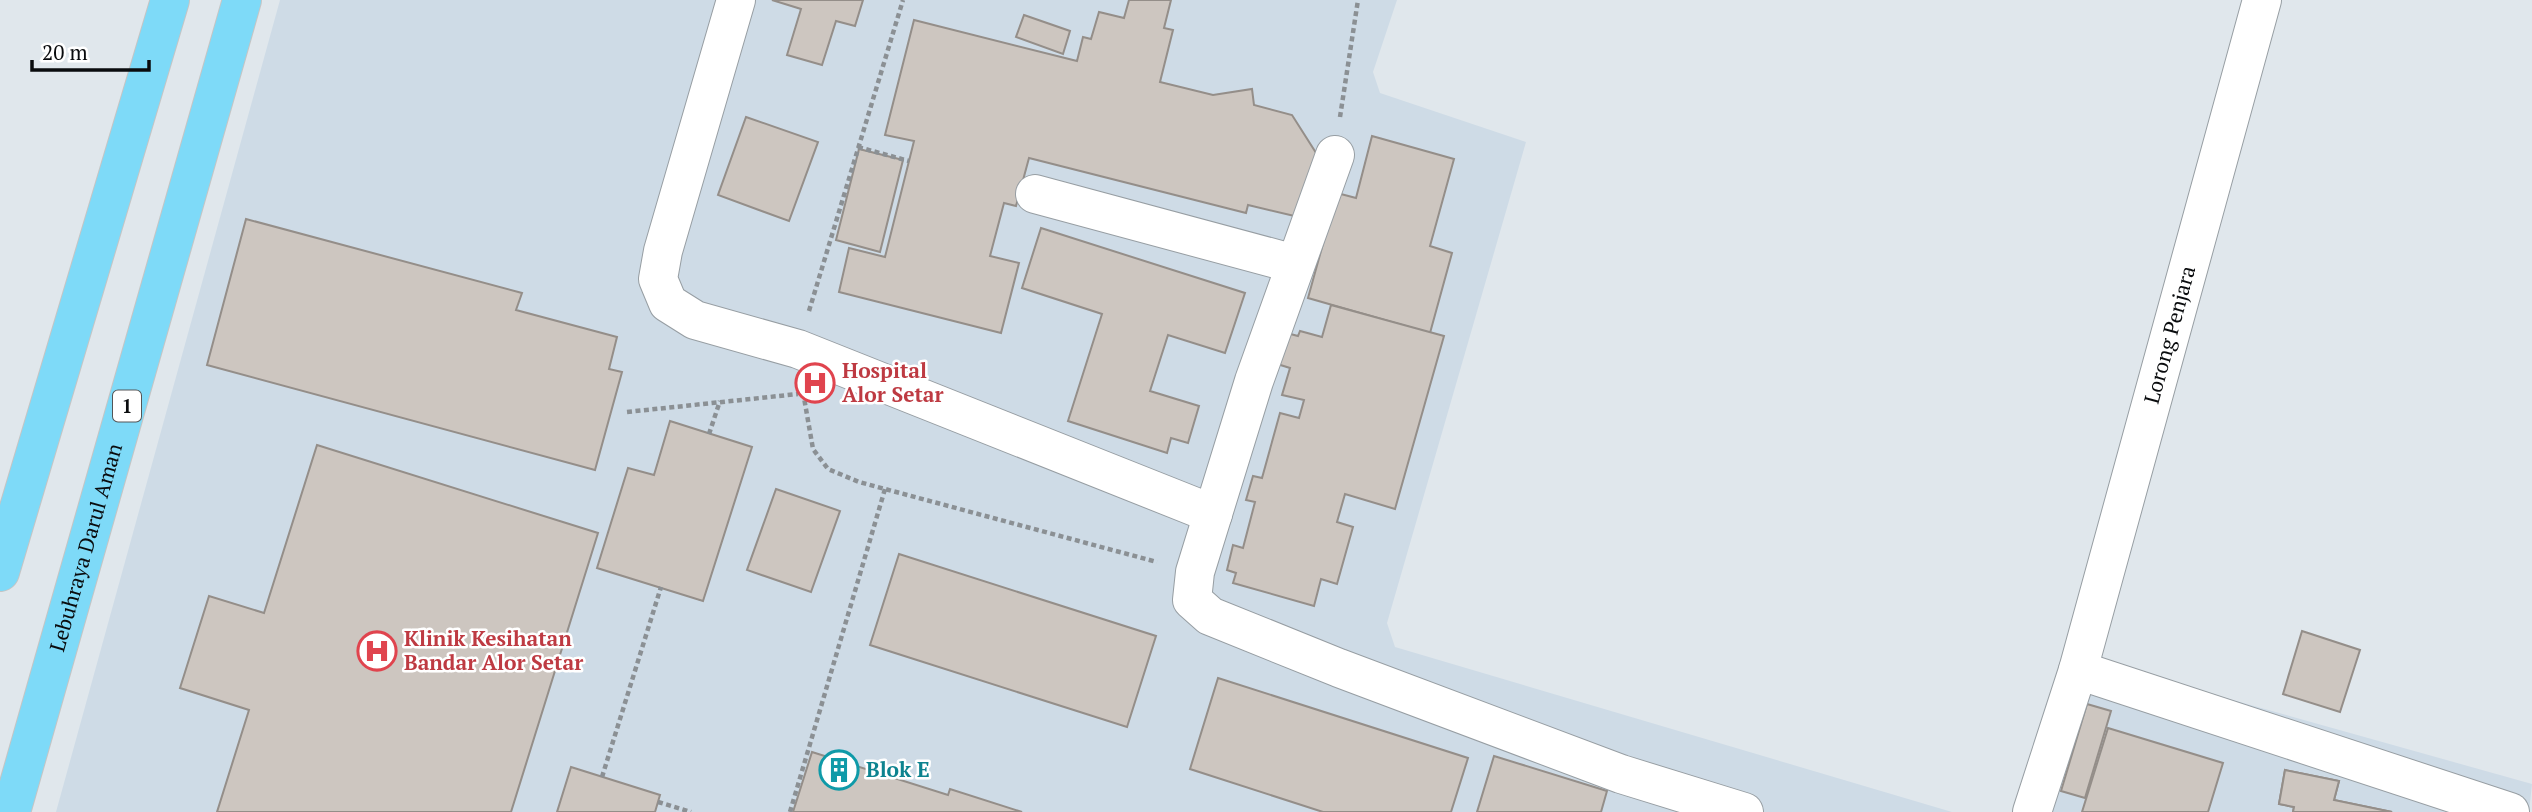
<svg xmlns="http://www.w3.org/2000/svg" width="2532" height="812" viewBox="0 0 2532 812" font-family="'PT Serif',serif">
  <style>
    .built { fill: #cedbe6 }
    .building { fill: #cdc6c0; stroke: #948e89; stroke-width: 2 }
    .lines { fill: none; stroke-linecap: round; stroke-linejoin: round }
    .minor-casing { stroke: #979ea3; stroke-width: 40 }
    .major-casing { stroke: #c4c5c5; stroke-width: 40 }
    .path { stroke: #8b9094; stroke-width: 4.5; stroke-dasharray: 5 3.5; stroke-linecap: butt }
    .minor { stroke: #fff; stroke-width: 38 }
    .major { stroke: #7edaf8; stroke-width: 38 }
    .labels { text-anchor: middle; stroke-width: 5; stroke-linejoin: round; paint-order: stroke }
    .shield { fill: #fff; stroke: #545556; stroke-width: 2 }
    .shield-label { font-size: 19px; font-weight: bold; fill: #0a0c0e }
    .street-label { font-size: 21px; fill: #0a0c0e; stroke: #fff }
    .health-label { font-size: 21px; font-weight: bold; fill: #be3a42; stroke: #fff; text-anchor: start }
    .culture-label { font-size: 21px; font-weight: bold; fill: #0d838f; stroke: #fff; text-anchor: start }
  </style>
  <rect width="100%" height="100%" fill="#e0e7ec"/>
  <g class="built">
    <path d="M280,0H1397L1373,72L1380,93L1526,142L1387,623L1395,647L1952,812H56Z"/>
    <path d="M2065,653L2532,784L2529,812H2019Z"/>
  </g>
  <g class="building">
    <path d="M772,0H863L855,26L836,21L822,65L787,55L801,9Z"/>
    <path d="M1129,0H1171L1164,28L1173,30L1160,82L1213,95L1252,89L1254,105L1292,115L1318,156L1303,218L1248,205L1246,213L1029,158L1016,206L1004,203L990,256L1019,263L1001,333L839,292L849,248L885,257L914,141L885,135L914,20L1077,61L1083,37L1091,39L1099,12L1124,18Z"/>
    <path d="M1024,15L1070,31L1063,54L1016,37Z"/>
    <path d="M746,117L818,142L789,221L718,195Z"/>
    <path d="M1372,136L1454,159L1430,246L1452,253L1430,333L1308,298L1337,193L1356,198Z"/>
    <path d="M859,149L903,160L880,252L836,240Z"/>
    <path d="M246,219L522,293L516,310L617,337L609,369L622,372L595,470L207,365Z"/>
    <path d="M1041,228L1245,293L1225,353L1168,335L1150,391L1199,406L1188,443L1171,438L1167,453L1068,421L1102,314L1022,288Z"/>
    <path d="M1331,305L1444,336L1395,509L1345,494L1337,522L1353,527L1337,584L1321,579L1314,606L1233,583L1236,573L1227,570L1233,545L1243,548L1255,502L1246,500L1253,476L1262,478L1280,413L1299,418L1304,400L1282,395L1290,368L1274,363L1283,332L1298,336L1300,331L1322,337Z"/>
    <path d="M670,421L752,447L703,601L597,568L628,468L654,475Z"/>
    <path d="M317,445L598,533L511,812H217L249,710L180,688L209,596L264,613Z"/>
    <path d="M776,489L840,511L811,592L747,570Z"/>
    <path d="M899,554L1156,636L1127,727L870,645Z"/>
    <path d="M2302,631L2360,650L2340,712L2283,694Z"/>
    <path d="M1218,678L1468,758L1451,812H1323L1190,769Z"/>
    <path d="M2087,704L2111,711L2085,798L2061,791Z"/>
    <path d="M2108,728L2223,763L2208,812H2082Z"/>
    <path d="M812,752L948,795L950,789L1022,812H793Z"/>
    <path d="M1494,756L1607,791L1601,812H1477Z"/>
    <path d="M571,767L660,795L655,812H557Z"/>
    <path d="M2285,770L2339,781L2334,800L2392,812H2293L2294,807L2279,804Z"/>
    <path d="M2285,770L2339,781L2334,800L2392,812H2293L2294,807L2279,804Z"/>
  </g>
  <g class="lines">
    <g class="minor-casing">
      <g id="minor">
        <path d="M736,0L663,251L658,279L668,303L695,320L798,349L1213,514"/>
        <path d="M1335,155L1254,381L1195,572L1192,600L1210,616L1339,668L1621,774L1744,812"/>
        <path d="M1035,194L1295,264"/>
        <path d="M2078,670L2510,812"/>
        <path id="s1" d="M2032,812L2078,670L2262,0"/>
      </g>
    </g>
    <g class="major-casing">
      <g id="major">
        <path d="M0,572L170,0"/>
        <path id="s2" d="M11,812L242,0"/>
      </g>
    </g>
    <g class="path">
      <path d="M1340,117L1358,0"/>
      <path d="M858,147L909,161"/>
      <path d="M809,311L903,0"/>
      <path d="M803,392L813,449L828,469L859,482L1157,562"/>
      <path d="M627,412L798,394"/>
      <path d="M709,434L720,401"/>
      <path d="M602,777L661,587"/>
      <path d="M658,802L691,812"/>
      <path d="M790,812L885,489"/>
    </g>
    <use href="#minor" class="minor"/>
    <use href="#major" class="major"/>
  </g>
  <defs>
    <g id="hospital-ring" transform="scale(2.0125)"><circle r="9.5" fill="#fff" stroke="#e0444e" stroke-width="1.5"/><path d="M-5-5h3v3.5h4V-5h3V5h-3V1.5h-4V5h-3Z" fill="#e0444e"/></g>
    <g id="building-ring" transform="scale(2.0125)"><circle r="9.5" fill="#fff" stroke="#0f9aa8" stroke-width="1.5"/><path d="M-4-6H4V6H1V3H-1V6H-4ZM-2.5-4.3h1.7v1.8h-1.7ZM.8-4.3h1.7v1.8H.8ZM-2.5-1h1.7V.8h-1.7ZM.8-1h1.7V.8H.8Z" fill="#0f9aa8"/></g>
  </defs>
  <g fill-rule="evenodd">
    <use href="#hospital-ring" x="815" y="383"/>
    <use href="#hospital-ring" x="377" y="651"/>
    <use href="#building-ring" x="839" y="770"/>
  </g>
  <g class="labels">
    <rect class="shield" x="113" y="390.5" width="28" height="31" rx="5"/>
    <g class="shield-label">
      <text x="127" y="413">1</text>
    </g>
    <g class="street-label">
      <text dy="7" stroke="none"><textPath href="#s1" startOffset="497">Lorong Penjara</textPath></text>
      <text dy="7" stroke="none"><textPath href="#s2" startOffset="275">Lebuhraya Darul Aman</textPath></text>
    </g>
    <g class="health-label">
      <text x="842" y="378">Hospital<tspan x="842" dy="24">Alor Setar</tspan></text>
      <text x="404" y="646">Klinik Kesihatan<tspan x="404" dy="24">Bandar Alor Setar</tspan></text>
    </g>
    <g class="culture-label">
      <text x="866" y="777">Blok E</text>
    </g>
  </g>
  <path d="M32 60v10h117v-10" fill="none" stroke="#0a0c0e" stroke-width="3.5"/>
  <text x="42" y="60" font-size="21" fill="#0a0c0e" stroke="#ffffff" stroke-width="5" paint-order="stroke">20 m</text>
</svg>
